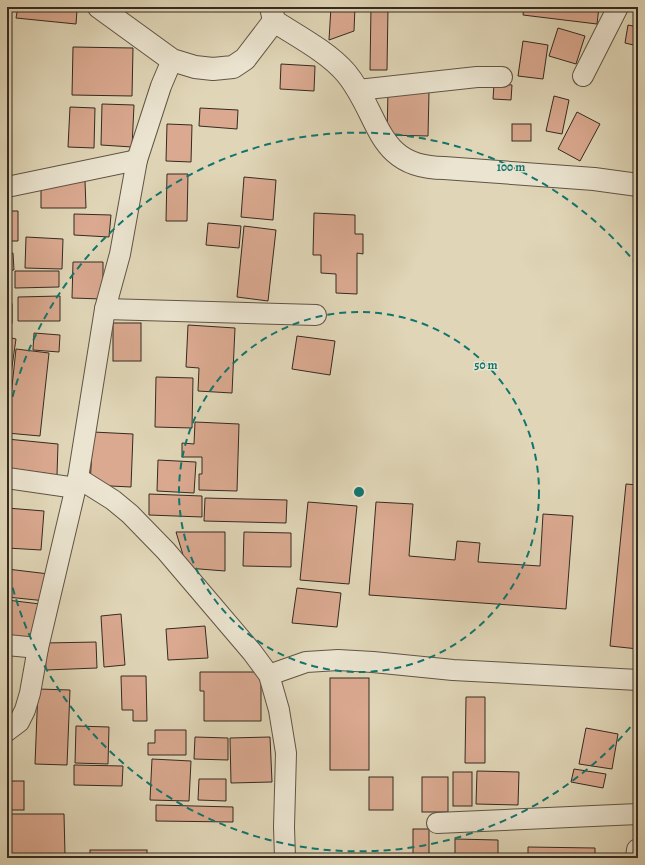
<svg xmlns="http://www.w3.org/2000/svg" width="645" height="865" viewBox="0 0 645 865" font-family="Alegreya,serif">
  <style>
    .building { fill: #daa990; stroke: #352a21 }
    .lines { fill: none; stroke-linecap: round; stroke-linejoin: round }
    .minor-casing { stroke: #605546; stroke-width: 22 }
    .tertiary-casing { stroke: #605546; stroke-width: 24 }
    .minor { stroke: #ebe4d0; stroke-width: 20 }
    .tertiary { stroke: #ebe4d0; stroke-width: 22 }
    .ring { fill: none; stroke: #0f766e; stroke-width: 2; stroke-dasharray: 7 5 }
    .centre { fill: #0f766e; stroke: #ebe4d0; stroke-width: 2 }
    .ring-label { font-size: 12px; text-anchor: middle; font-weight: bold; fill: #0f766e; stroke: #ebe4d0; stroke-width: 3; stroke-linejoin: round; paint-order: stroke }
  </style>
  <rect width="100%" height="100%" fill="#e0d6b7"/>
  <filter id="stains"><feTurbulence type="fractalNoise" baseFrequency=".005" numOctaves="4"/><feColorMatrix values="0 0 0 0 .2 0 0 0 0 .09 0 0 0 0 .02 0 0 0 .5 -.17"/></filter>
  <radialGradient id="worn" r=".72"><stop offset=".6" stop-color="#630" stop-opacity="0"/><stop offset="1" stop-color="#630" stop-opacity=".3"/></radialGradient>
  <g class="building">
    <path d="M18,7H53L77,10L76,24L16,18Z"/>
    <path d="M150,7H189V10Z"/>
    <path d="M331,7H355L354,31L329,40Z"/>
    <path d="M371,7H388L387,70H370Z"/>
    <path d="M524,7H599L597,24L523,15Z"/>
    <path d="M628,25L638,27V46L625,43Z"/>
    <path d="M558,28L585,36L576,64L549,56Z"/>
    <path d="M7,35H11L10,58H7Z"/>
    <path d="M523,41L548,45L543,79L518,76Z"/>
    <path d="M73,47L133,48L132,96L72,95Z"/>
    <path d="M281,64L315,66L314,91L280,89Z"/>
    <path d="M494,84L512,85L511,100L493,99Z"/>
    <path d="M388,91L429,92L428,136L387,135Z"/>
    <path d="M554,96L569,100L562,134L546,131Z"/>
    <path d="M102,104L134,105L132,147L101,145Z"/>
    <path d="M70,107L95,108L94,148L68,147Z"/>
    <path d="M200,108L238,110L237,129L199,126Z"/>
    <path d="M577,112L600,124L580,161L558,149Z"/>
    <path d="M167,124L192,125L191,162L166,161Z"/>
    <rect x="512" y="124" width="19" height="17"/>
    <path d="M167,174H188L187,221H166Z"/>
    <path d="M244,177L276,180L273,220L241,217Z"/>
    <path d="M85,181L86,208H41V182Z"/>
    <path d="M7,204H8V211H18V241H7Z"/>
    <path d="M314,213L355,215V234H363V254L357,253V294L336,293V274L321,273V255H313Z"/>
    <path d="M74,214L111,215L109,237L74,235Z"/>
    <path d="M208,223L241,226L239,248L206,245Z"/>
    <path d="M244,226L276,230L268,301L237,297Z"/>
    <path d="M26,237L63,239L62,269L25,268Z"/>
    <path d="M7,253H13L14,270H7Z"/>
    <path d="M73,262H103V299L72,298Z"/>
    <path d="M15,271H59V287L15,288Z"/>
    <rect x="7" y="272" width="4" height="27"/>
    <path d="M60,296V321H18V297Z"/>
    <rect x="7" y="304" width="5" height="19"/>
    <rect x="113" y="323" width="28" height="38"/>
    <path d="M188,325L235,328L232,393L198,391L199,368L186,367Z"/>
    <path d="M34,333L60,335L59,352L33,350Z"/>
    <path d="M297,336L335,341L330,375L292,369Z"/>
    <path d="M7,337L16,339L7,401Z"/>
    <path d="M16,349L49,353L40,436L7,433Z"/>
    <path d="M638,371V407L635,406Z"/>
    <path d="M156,377L193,378L192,428L155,427Z"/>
    <path d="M195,422L239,424L237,491L199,490V474H202V457H182V443L194,444Z"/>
    <path d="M93,432L133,434L131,487L90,485Z"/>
    <path d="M7,439L58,444L57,475L7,468Z"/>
    <path d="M158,460L196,462L194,493L157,491Z"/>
    <path d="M626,484L638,485V649L610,646Z"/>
    <path d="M149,494L202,496V517L149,515Z"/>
    <path d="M205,498L287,500L286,523L204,521Z"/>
    <path d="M308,502L357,506L349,584L300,580Z"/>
    <path d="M376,502L413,504L409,556L455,560L457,541L480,543L478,562L540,566L543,514L573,516L566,609L369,595Z"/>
    <path d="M7,508L44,511L41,550L7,548Z"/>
    <path d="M176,532H225V571L187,568Z"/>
    <path d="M244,532L291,533V567L243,566Z"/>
    <path d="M7,569L49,574L46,601L7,597Z"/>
    <path d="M297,588L341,593L337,627L292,623Z"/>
    <path d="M7,600L40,604L35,639L7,635Z"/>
    <path d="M121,614L125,665L104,667L101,616Z"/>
    <path d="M205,626L208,658L168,660L166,629Z"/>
    <path d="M96,642L97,668L46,670L45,643Z"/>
    <path d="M200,672H261V721H204V691H200Z"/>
    <path d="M121,676H146L147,721H133V710H122Z"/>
    <rect x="330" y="678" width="39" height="92"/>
    <path d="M38,689L70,690L67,765L35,764Z"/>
    <path d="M466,697H485V763H465Z"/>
    <path d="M76,726L109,727L108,764L75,763Z"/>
    <path d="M586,728L618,734L612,769L579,764Z"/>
    <path d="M155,730H186V755H148V743H155Z"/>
    <path d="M195,737L228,738V760L194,759Z"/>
    <path d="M270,737L272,782L231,783L230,738Z"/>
    <path d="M152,759L191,761L189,801L150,800Z"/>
    <path d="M74,765L123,766L122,786L74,785Z"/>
    <path d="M574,769L606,774L603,788L571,782Z"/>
    <path d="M477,771L519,772L518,805L476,804Z"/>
    <rect x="453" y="772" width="19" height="34"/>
    <rect x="369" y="777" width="24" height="33"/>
    <rect x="422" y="777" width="26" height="35"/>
    <path d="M199,779H226V801L198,800Z"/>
    <rect x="7" y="781" width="17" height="29"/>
    <path d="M156,805L233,807V822L156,821Z"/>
    <path d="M7,814H64L65,855H7Z"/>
    <rect x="413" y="829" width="16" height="29"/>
    <path d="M455,839L498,840V858H455Z"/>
    <path d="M528,847L595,848V858H528Z"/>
    <rect x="90" y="850" width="57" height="8"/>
  </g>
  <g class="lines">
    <g class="minor-casing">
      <g id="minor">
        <path d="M172,60L161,86L137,160L120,254L105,309L78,478L113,500L130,514L166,551L252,652L269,675L279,710L286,753L284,827L285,858"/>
        <path d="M583,76L618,7"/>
        <path d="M358,90L477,77H502"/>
        <path d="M7,187L137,160"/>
        <path d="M105,309L316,315"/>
        <path d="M7,478L76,488"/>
        <path d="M7,645L38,648"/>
        <path d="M269,675L306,662L338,660L373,662L453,670L638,680"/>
        <path d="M7,731L19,722L25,710L30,693L38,648L78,478"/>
        <path d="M437,823L638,814"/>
      </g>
    </g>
    <g class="tertiary-casing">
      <g id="tertiary">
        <path d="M99,7L172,60L195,67L213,69L233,67L245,59L274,21"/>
        <path d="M271,7L274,21C297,36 328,52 346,73C381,115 375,168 444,168L594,179L638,185"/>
        <path d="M637,858L638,850"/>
      </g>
    </g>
    <use href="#minor" class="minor"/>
    <use href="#tertiary" class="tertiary"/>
  </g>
  <g class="ring">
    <circle cx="359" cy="492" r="180"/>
    <path d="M638 718A359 359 0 0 1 7 564M7 420A359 359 0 0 1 638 266"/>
  </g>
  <circle cx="359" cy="492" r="6" class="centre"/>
  <g class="ring-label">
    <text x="511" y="171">100 m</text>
    <text x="486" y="369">50 m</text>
  </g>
  <rect width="645" height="865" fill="none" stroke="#e0d6b7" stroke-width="24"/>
  <rect x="8" y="8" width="629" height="849" fill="none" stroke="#352a21" stroke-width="2"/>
  <rect x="12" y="12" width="621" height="841" fill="none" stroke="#352a21"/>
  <rect width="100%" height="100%" filter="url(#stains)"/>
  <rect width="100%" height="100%" fill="url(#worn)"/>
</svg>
